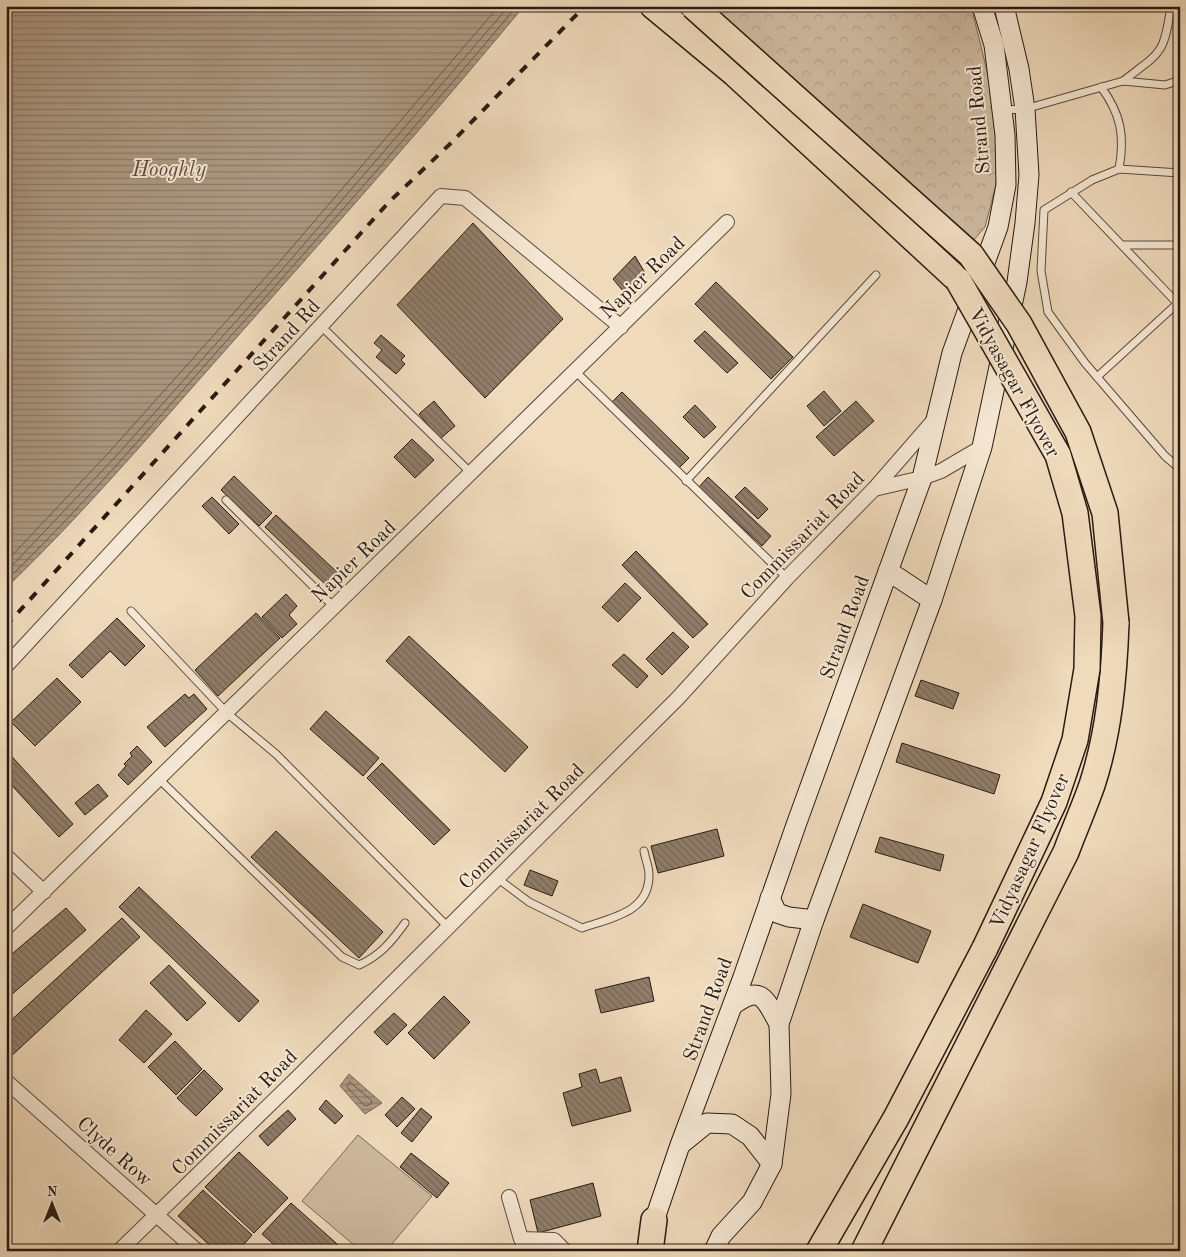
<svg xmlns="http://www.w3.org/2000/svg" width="1186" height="1257" viewBox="0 0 1186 1257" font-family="'Old Standard TT',serif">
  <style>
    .park { fill: url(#park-crowns); stroke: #7b6a58 }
    .pitch { fill: #cdb99f; stroke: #7b6a58 }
    .water { fill: url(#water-rules); stroke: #786655 }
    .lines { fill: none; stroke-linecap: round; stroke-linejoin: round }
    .shore { stroke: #6a5a4a; stroke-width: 1 }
    .building { fill: url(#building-back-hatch); stroke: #291a12 }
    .lane-casing { stroke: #5a4a3c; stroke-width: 9 }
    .street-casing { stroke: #5a4a3c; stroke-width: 16 }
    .secondary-casing { stroke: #291a12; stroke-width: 21 }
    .highway-casing { stroke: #291a12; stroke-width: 28 }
    .lane { stroke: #f5e7d3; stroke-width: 7 }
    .street { stroke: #f5e7d3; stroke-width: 14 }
    .secondary { stroke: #f5e7d3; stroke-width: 19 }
    .highway { stroke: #efdabc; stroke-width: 25 }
    .rail { stroke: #291a12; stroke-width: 4; stroke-dasharray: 9 9; stroke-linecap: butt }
    .highway-bridge-casing { stroke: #291a12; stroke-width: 28; stroke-linecap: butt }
    .highway-bridge { stroke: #efdabc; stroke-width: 25 }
    .labels { text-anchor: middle; stroke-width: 4; stroke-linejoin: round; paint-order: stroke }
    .street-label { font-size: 20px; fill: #291a12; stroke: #f5e7d3 }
    .water-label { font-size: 21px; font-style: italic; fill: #5d4d3f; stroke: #f5e7d3 }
  </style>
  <defs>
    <pattern id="park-crowns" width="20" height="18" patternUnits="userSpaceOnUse" patternTransform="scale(1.25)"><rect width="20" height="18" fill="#cdb99f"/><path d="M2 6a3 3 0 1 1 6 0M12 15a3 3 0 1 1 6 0" fill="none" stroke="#b09e88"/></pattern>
    <pattern id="water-rules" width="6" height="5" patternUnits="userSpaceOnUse" patternTransform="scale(1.25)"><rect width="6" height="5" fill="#ac9982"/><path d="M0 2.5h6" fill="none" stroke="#8c7c69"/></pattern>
    <pattern id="building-back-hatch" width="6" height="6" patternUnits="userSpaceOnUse" patternTransform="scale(1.25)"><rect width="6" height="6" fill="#907e6a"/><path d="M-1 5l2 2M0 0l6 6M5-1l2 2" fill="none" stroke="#766656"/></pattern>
  </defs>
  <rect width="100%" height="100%" fill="#efdabc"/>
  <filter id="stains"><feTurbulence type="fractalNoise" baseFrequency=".004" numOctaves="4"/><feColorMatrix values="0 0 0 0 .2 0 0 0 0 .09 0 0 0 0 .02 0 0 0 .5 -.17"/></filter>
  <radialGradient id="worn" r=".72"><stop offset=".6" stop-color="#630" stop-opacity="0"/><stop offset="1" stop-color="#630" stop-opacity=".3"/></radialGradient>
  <path class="park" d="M708,6H971L1000,124L996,185L985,227L972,242Z"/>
  <path class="pitch" d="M358,1135L432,1196L386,1251H361L302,1201Z"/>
  <g class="water">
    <path d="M6,6H524C428,122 328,234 229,346C156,428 85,512 6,588Z"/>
    <path d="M349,1074L382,1103L365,1114L340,1086Z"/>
  </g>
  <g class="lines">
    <g class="shore">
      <path d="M6,562L111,450L281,260L499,6"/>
      <path d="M6,572L117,455L287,264L509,6"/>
      <path d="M6,581C79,510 146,432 213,356C316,241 418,124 517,6"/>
      <path d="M350,1082L372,1101L371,1104L365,1106L347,1087Z"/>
    </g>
  </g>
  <g class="building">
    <path d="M473,223L563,319L485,398L397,305Z"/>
    <path d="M635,256L645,273L623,291L613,279Z"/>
    <path d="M716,282L793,357L771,379L695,304Z"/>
    <path d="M705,331L738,363L727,373L694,341Z"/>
    <path d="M381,335L405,356L401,360L405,364L396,374L376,357L382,350L374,343Z"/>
    <path d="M824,391L841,411L824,426L807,406Z"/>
    <path d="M622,392L689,458L679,468L612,402Z"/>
    <path d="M434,401L455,426L440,439L419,414Z"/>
    <path d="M856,401L874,421L834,456L816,437Z"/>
    <path d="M695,405L716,427L704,438L683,417Z"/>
    <path d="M412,439L434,460L415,478L394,457Z"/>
    <path d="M234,476L272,513L259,526L221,490Z"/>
    <path d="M708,477L771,536L762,546L699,487Z"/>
    <path d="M745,487L768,509L758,519L735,497Z"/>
    <path d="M212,497L239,524L229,534L202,506Z"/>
    <path d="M276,515L338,573L326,585L265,527Z"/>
    <path d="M636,551L708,624L693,638L622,565Z"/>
    <path d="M625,583L641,598L618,622L602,607Z"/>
    <path d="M286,594L297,606L289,615L297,624L282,638L262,617Z"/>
    <path d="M256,613L280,638L218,696L195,670Z"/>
    <path d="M117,618L145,646L125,666L110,651L82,678L69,665Z"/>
    <path d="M673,632L689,647L662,675L646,659Z"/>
    <path d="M409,636L528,747L505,772L386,661Z"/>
    <path d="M624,654L648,676L637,688L612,665Z"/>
    <path d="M57,678L81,702L35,746L11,722Z"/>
    <path d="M921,680L959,693L953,709L915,696Z"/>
    <path d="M185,694L189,698L194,694L207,709L165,747L147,727Z"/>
    <path d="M326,711L379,758L363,776L310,729Z"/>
    <path d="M902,743L1000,775L994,794L896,762Z"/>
    <path d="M137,746L152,762L128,785L118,775L126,766L124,764L132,756L130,753Z"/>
    <path d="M6,750L73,824L59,837L6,779Z"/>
    <path d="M382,763L450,830L434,845L367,778Z"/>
    <path d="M98,784L108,796L85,815L75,803Z"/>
    <path d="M717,829L724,856L658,873L651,846Z"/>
    <path d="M276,831L383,932L359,958L251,857Z"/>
    <path d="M880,837L944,855L940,871L875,852Z"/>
    <path d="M530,870L558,881L552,896L524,885Z"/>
    <path d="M139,887L259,1001L239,1022L119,907Z"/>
    <path d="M863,904L931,931L918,963L850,937Z"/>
    <path d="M66,908L86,930L10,996L6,991V959Z"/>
    <path d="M122,918L140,937L8,1059L6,1057V1025Z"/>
    <path d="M169,965L206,1003L187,1021L150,983Z"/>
    <path d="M649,977L654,1001L601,1013L595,990Z"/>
    <path d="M444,996L470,1022L434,1059L408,1033Z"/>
    <path d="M146,1010L172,1034L144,1063L119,1040Z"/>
    <path d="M394,1013L407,1025L387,1045L374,1032Z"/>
    <path d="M175,1041L202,1069L176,1095L148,1067Z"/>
    <path d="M596,1069L600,1083L621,1077L631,1111L572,1126L563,1093L582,1087L579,1074Z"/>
    <path d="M204,1070L223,1089L196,1116L177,1098Z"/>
    <path d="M402,1097L415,1109L397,1127L385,1115Z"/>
    <path d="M326,1100L343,1116L335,1124L319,1109Z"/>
    <path d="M421,1108L432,1117L412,1142L401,1133Z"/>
    <path d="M288,1110L296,1119L268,1146L259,1136Z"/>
    <path d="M239,1152L288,1198L254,1233L205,1187Z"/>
    <path d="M411,1153L449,1183L437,1198L400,1167Z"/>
    <path d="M593,1183L601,1216L538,1233L530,1200Z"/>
    <path d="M203,1190L252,1235L238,1251H216L178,1216Z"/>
    <path d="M291,1203L345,1251H281L262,1234Z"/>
  </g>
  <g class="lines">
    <g class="lane-casing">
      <g id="lane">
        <path d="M1123,81C1161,52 1164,55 1171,6"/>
        <path d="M1101,87C1121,114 1125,136 1119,169"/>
        <path d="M1003,110L1025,109L1123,81L1165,85L1180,80"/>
        <path d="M1180,173L1119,169L1092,180L1044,210L1041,271L1048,312L1085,363L1165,456L1180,469"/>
        <path d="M1071,192L1177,303"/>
        <path d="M1123,245H1180"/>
        <path d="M321,326L471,473"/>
        <path d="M574,370L787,578"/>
        <path d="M1097,377L1179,302"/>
        <path d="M686,481L876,275"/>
        <path d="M226,500L334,607"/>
        <path d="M131,611L227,713L276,754L448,927"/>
        <path d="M159,779L342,957L359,965C380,956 392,941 405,923"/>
        <path d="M497,878L529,902L582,928C610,918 650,913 649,874C649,867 645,858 644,851"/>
      </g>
    </g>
    <g class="street-casing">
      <g id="street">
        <path d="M874,489L922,478L941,471L982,447"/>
        <path d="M6,666L441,196L465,198L621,327"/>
        <path d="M6,856L44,892"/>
        <path d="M6,928L727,222"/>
        <path d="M6,1081L197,1251"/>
        <path d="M509,1197L521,1239L554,1240L565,1251"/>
        <path d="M119,1251L294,1081L678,698L787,578L874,489L934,420"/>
      </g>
    </g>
    <g class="secondary-casing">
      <g id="secondary">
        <path d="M888,571L932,600"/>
        <path d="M770,898L777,913L789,917L814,920"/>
        <path d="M733,1005C762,984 765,999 779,1024"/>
        <path d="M681,1144L707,1123L732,1124L750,1136L772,1164"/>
        <path d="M650,1233L680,1145L743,977L796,825L922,478L952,353L998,227L1006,185L1005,135L994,45L982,6"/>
        <path d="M714,1251L721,1236L752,1202L772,1164L781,1094L779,1024L814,920L932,600L982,447L1017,282L1025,223L1029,175L1025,109L1019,69L1004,6"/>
      </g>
    </g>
    <g class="highway-casing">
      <g id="highway">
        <path d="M653,6L735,74L958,280"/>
        <path d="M650,1251L654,1220"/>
        <path d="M819,1251L896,1118L985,948"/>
        <path d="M864,1251L1066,852C1074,830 1084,808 1092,785C1109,733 1114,678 1116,623"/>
      </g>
    </g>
    <use href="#lane" class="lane"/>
    <use href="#street" class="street"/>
    <use href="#secondary" class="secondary"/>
    <use href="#highway" class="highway"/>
    <path class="rail" d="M6,626L389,202L451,143L585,6"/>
    <g class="highway-bridge-casing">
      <g id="highway-bridge">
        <path d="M693,6L971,255L1019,324L1078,432L1105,513L1116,623"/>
        <path d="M958,280L1058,455L1075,513L1088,616L1087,669L1075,740L1054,802L985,948"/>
      </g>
    </g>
    <use href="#highway-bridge" class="highway-bridge"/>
  </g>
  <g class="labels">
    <g class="street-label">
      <text transform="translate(978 120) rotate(-95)" y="7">Strand Road</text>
      <text transform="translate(642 277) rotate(-44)" y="7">Napier Road</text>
      <text transform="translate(286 335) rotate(-48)" y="7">Strand Rd</text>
      <text transform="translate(1015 382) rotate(61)" y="7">Vidyasagar Flyover</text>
      <text transform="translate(802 535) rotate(-46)" y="7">Commissariat Road</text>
      <text transform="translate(353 561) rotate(-44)" y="7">Napier Road</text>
      <text transform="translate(844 627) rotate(-70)" y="7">Strand Road</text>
      <text transform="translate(521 826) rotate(-45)" y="7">Commissariat Road</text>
      <text transform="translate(1029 851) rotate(-66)" y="7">Vidyasagar Flyover</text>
      <text transform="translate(707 1009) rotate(-70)" y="7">Strand Road</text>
      <text transform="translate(234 1112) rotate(-45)" y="7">Commissariat Road</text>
      <text transform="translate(115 1151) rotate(42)" y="7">Clyde Row</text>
    </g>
    <g class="water-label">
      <text x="169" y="176">Hooghly</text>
    </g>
  </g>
  <rect width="1186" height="1257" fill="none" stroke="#efdabc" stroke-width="25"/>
  <rect x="8" y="8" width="1171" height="1242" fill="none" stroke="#291a12" stroke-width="2.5"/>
  <rect x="12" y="12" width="1161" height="1232" fill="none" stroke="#291a12"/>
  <g transform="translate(52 1204)" stroke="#f5e7d3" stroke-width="4" paint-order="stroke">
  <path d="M0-4L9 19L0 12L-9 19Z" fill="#291a12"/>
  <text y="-8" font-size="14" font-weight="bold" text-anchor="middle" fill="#291a12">N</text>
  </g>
  <rect width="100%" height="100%" filter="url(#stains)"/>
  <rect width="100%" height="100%" fill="url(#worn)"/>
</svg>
